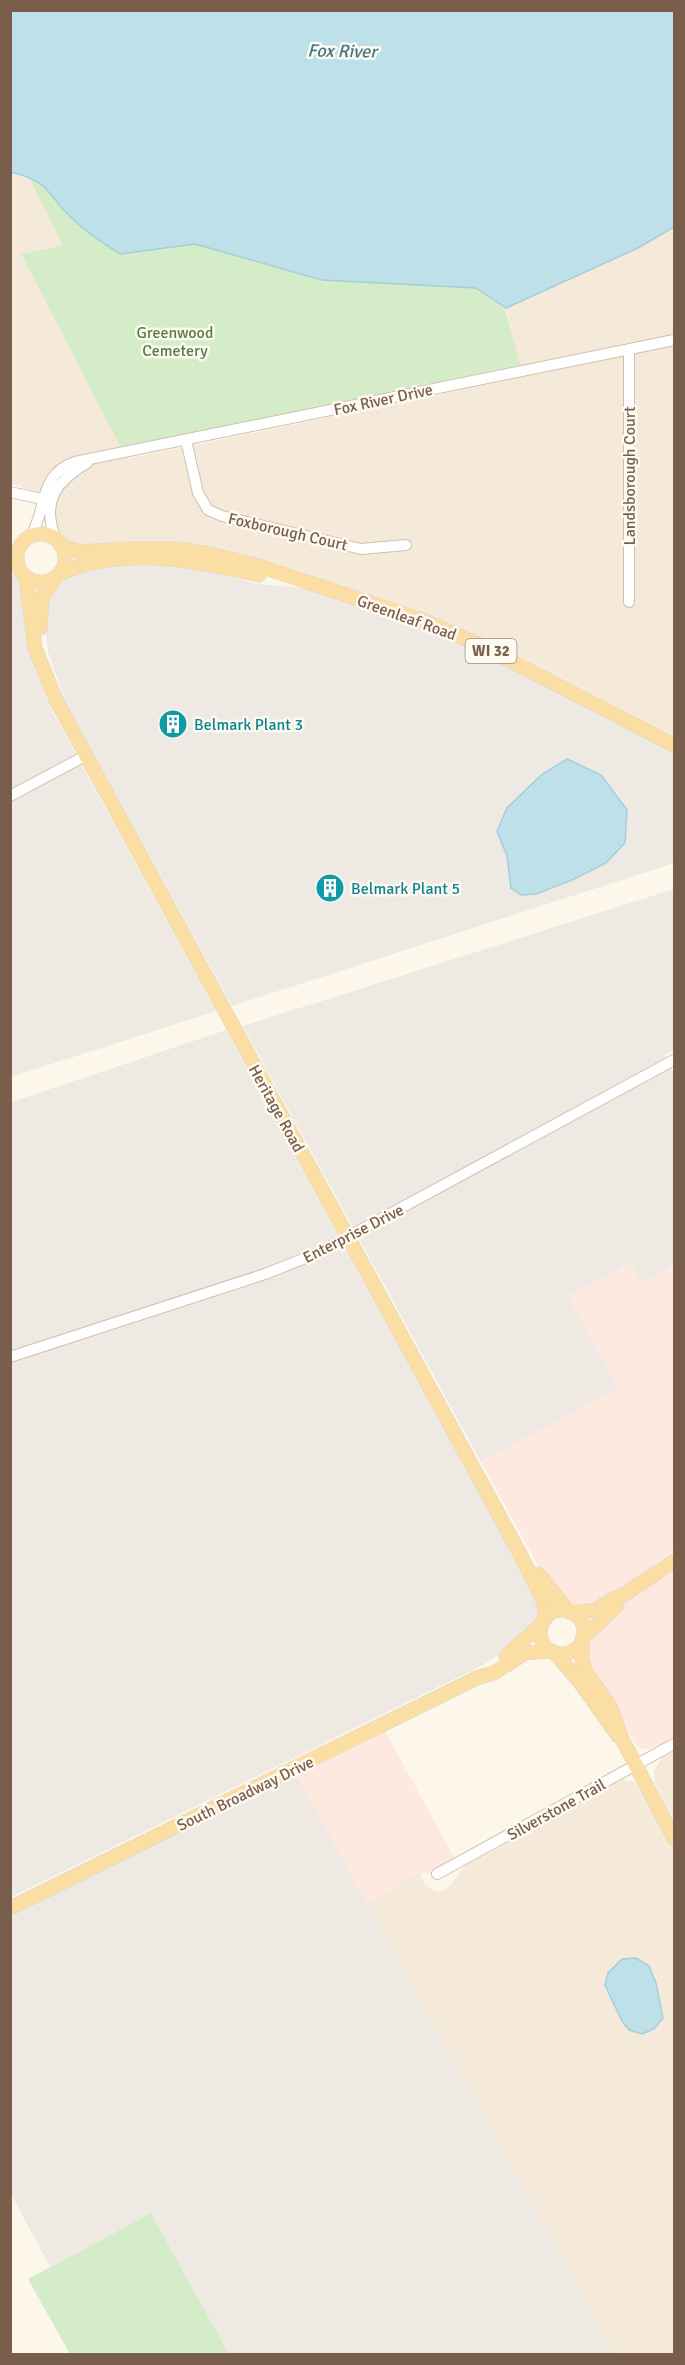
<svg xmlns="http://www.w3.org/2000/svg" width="685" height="2365" viewBox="0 0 685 2365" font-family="Signika,sans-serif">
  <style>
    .residential { fill: #f5e9d9 }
    .commercial { fill: #fde9df }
    .industrial { fill: #eee9e3 }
    .green { fill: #d5ecc8 }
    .water { fill: #bee0e8; stroke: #a4cfd9; stroke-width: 1.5 }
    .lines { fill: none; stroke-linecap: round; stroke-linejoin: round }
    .minor-casing { stroke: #d0bfaf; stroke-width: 12 }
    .major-casing { stroke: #dcd5d0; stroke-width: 15 }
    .minor { stroke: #fff; stroke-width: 10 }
    .major { stroke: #fbdea4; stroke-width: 14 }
    .labels { text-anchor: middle; stroke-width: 5; stroke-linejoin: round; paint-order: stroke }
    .shield { fill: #fffaf1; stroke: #a18d7e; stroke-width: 1.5 }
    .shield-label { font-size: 15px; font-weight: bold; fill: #795e4c }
    .park-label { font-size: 16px; fill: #537f44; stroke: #fffaf1 }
    .street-label { font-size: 16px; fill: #795e4c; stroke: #fffaf1 }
    .culture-label { font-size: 16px; fill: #0d838f; stroke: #fffaf1; text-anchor: start }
    .water-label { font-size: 18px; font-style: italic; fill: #437785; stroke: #fffaf1 }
  </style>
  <rect width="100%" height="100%" fill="#fdf7eb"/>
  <g class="residential">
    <path d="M11,172L28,176L63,245L21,254L127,459L522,377L506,308L638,248L674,227V736L521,657L459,629L314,578L90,549L62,540L55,527V497L11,484Z"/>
    <path d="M674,1750V1820L655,1784L654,1771L662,1758Z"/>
    <path d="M622,1780L633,1781L644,1793L674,1847V2354H615L365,1900L421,1870V1877L426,1886L437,1892L444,1890L450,1886L465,1866Z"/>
  </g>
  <g class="commercial">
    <path d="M630,1263L641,1283L674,1265V1550L601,1604L575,1609L544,1576L481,1462L618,1388L568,1296Z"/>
    <path d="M674,1561V1740L650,1749H642L636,1746L616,1705L591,1670L588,1649L595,1633L625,1594Z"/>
    <path d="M382,1725L457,1863L437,1874L420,1873L358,1907L285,1773Z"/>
  </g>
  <g class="industrial">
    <path d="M154,563L204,570L258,584L328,590L422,620L674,745V863L232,1006L65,701L48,652L44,613L50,590L65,576L87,567Z"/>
    <path d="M10,568L21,581L33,664L51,709L216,1011L11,1077Z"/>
    <path d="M674,889V1050L665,1055L674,1073V1265L641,1283L630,1263L568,1296L618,1388L481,1462L243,1026Z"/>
    <path d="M226,1030L510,1551L533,1588L540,1615L511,1647L483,1665L11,1897V1102Z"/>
    <path d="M296,1775L615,2354H229L151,2213L50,2267L11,2194L10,1915Z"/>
  </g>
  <g class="green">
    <path d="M28,176L47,188L74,221L120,254L195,244L322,280L476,288L505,308L520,365L121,448L21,254L63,245Z"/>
    <path d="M151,2213L229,2354H70L28,2279Z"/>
  </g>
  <g class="water">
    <path d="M11,10L674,11V227L638,248L506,308L476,288L322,280L195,244L120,254C105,244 88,234 75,221C47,197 53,182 11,172Z"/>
    <path d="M567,759L601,775L627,810L625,843L606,863L572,880L536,894L521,895L511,888L507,856L497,831L507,808L541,775Z"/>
    <path d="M636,1958L649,1966L656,1983L663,2018L654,2029L642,2034L629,2030L622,2021L605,1985L608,1973L622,1959Z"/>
  </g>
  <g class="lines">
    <g class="minor-casing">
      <g id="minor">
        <path d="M629,350V602"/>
        <path d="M186,440L198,493L208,510L222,516L361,549L406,545"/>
        <path d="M10,492L42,499"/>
        <path d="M30,537C48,510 37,475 75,462L674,340"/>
        <path d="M56,540C41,502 55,482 87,463"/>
        <path d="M10,796L85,756"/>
        <path d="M10,1357L265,1274L318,1253L674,1060"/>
        <path d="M437,1874L674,1744"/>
      </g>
    </g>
    <g class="major-casing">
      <g id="major">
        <circle cx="41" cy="558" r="24"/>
        <path d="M61,546L81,552L124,549H178L209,554L262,567L422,620L480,645L674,745"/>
        <path d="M59,574C120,545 196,561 259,575"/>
        <path d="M26,577L35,648L56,700L519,1552L543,1600L546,1618"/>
        <path d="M40,628L42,597L54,579"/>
        <path d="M538,1574L569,1612"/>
        <circle cx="562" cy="1632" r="22"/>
        <path d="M572,1613L596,1610L611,1600L625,1594L674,1561"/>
        <path d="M583,1638L617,1605"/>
        <path d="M582,1641V1661L586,1672L611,1708L622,1739L674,1838"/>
        <path d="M554,1652L579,1681L618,1736"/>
        <path d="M506,1656L542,1624"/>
        <path d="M10,1908L479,1677L494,1673L525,1653L551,1651"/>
      </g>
    </g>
    <use href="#minor" class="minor"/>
    <use href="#major" class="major"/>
  </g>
  <defs>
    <g id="building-disc" transform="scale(1.5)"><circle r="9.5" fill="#0f9aa8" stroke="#fffaf1"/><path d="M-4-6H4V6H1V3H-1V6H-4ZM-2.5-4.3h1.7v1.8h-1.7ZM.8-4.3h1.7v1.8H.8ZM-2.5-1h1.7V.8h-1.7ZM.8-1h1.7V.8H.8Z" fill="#fff"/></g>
  </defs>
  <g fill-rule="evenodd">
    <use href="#building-disc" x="173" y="724"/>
    <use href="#building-disc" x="330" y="888"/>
  </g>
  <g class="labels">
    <rect class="shield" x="465.5" y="639" width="51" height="24" rx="4.5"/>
    <g class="shield-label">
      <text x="491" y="656">WI 32</text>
    </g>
    <g class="park-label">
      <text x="175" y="338">Greenwood<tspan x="175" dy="18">Cemetery</tspan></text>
    </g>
    <g class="street-label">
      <text transform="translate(383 399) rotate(-12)" y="6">Fox River Drive</text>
      <text transform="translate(629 476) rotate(-90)" y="6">Landsborough Court</text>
      <text transform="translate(288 531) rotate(13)" y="6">Foxborough Court</text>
      <text transform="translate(407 617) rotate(20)" y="6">Greenleaf Road</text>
      <text transform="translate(277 1108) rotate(61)" y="6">Heritage Road</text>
      <text transform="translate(353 1233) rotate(-27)" y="6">Enterprise Drive</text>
      <text transform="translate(245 1793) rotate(-26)" y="6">South Broadway Drive</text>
      <text transform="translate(556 1809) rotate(-29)" y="6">Silverstone Trail</text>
    </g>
    <g class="culture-label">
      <text x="194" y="730">Belmark Plant 3</text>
      <text x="351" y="894">Belmark Plant 5</text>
    </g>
    <g class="water-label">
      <text transform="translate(342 51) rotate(1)" y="6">Fox River</text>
    </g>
  </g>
  <rect width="685" height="2365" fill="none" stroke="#795e4c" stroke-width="24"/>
</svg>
